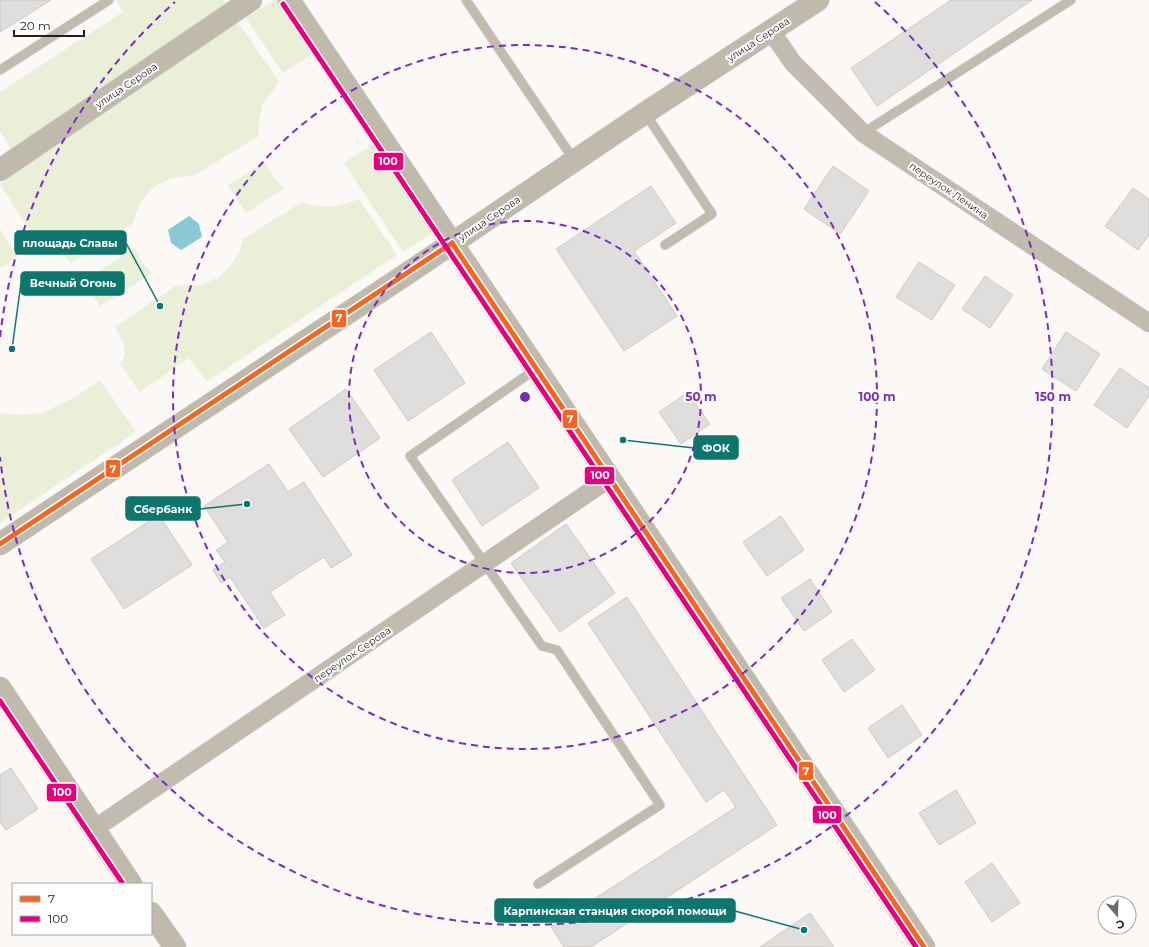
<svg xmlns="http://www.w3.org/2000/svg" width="1149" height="947" viewBox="0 0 1149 947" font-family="Montserrat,sans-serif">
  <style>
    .green { fill: #eaf0d7 }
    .water { fill: #8bc7d4 }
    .building { fill: #e0dedc; stroke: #ccc9c7 }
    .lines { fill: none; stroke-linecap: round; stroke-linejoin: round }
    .lane-casing { stroke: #d7d5d4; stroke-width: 10 }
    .street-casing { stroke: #d7d5d4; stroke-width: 19 }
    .secondary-casing { stroke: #d7d5d4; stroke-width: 23 }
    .lane { stroke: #c1bcaf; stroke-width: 9 }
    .street { stroke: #c1bcaf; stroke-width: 18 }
    .secondary { stroke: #c0baad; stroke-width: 22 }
    .bus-1-casing { stroke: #fff; stroke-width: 8 }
    .bus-2-casing { stroke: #fff; stroke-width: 8 }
    .bus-1 { stroke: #f26522; stroke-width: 5 }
    .bus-2 { stroke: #e5007d; stroke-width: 5 }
    .ring { fill: none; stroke: #7b2cbf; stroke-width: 2; stroke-dasharray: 7 5 }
    .labels { text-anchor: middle; stroke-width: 4; stroke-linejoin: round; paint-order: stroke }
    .street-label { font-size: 10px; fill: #211f1d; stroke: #fff }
    .centre { fill: #7b2cbf; stroke: #fff; stroke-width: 2 }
    .ring-label { font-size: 12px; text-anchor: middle; font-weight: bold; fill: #7b2cbf; stroke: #fff; stroke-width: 4; stroke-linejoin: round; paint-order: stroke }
    .leader { fill: none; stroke: #0f766e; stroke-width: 1.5 }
    .callout-dot { fill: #0f766e; stroke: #fff; stroke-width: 1.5 }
    .callout { fill: #0f766e; stroke: #0f766e; stroke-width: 1.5 }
    .callout-label { font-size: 11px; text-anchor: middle; font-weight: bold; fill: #fff }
    .line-badge { stroke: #fff; stroke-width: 1.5 }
    .badge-label { font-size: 11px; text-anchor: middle; font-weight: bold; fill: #fff }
  </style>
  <rect width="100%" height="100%" fill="#fbf8f6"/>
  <g class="green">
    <path d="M116,0H224L228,6L11,149L0,131V92L123,12Z"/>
    <path d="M274,0H286L319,50L283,73L246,18Z"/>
    <path d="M238,22L279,82L263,103L259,122V136L195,175L172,178L161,183L151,190L143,199L136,212L133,223L71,263L52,245L38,244L0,184Z"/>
    <path d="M379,140L438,229L403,252L344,163Z"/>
    <path d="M264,161L274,177L284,189L246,213L228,186Z"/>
    <path d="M359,199L397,255L207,382L189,358L140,392L120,365C130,352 122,339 115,327L175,286L201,285L219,277L231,265L239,253L243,239L302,202C325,210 337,207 359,199Z"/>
    <path d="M0,229L18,257L0,268Z"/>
    <path d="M135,247C138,258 144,265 152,273L100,306L84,281Z"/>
    <path d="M100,380L136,432L0,523V413L15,415L42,413L72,399Z"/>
  </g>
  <path class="water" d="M189,216L199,224L202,237L181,250L171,243L168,230Z"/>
  <g class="building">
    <path d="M0,0H51L0,32Z"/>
    <path d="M951,0H1032L877,106L851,68Z"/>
    <path d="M833,166L869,191L840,234L804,209Z"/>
    <path d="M651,186L676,223L634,251L677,316L624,351L556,249Z"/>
    <path d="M1133,188L1149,199V235L1138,250L1105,226Z"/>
    <path d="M919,262L955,285L932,320L896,297Z"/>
    <path d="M985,276L1013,295L990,328L962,309Z"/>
    <path d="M431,332L465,383L408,421L374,370Z"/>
    <path d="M1066,332L1100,354L1076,391L1042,369Z"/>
    <path d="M1120,368L1149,388V396L1127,428L1094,405Z"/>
    <path d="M346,389L380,438L323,477L289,429Z"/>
    <path d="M687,393L710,424L681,444L659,412Z"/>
    <path d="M508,442L539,488L482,526L452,480Z"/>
    <path d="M269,464L288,492L304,482L352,555L331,568L324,557L270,592L285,615L264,628L230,577L221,583L213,570L225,562L216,550L228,542L204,506Z"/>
    <path d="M159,515L192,565L124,609L91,559Z"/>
    <path d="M781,516L804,550L767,576L743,542Z"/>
    <path d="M566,524L615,593L560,632L511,563Z"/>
    <path d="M810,579L832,612L804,631L781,598Z"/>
    <path d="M627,597L777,825L591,947H564L551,927L736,807L724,790L706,802L588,623Z"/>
    <path d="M852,639L875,670L844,692L822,660Z"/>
    <path d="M902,705L922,735L888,758L868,728Z"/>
    <path d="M11,768L38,809L6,830L0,822V775Z"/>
    <path d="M956,790L976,823L939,845L919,813Z"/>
    <path d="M992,863L1020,903L992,922L965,882Z"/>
    <path d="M810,913L834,947H760Z"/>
  </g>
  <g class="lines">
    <g class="lane-casing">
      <g id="lane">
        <path d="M466,0L574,160"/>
        <path d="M0,70L109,0"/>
        <path d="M645,113L712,214L665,245"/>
        <path d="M863,133L1071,0"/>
        <path d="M536,369L410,456L542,646L557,650L660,805L538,884"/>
      </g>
    </g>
    <g class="street-casing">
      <g id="street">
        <path d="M771,31L793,63L863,133L1149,323"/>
        <path d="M94,829L610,478"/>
      </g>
    </g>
    <g class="secondary-casing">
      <g id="secondary">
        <path d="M289,0L924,947"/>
        <path d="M0,170L251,0"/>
        <path d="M0,544L411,271L645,113L818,0"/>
        <path d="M0,688L131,884"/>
        <path d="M151,913L175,947"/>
      </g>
    </g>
    <use href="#lane" class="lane"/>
    <use href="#street" class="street"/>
    <use href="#secondary" class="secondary"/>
    <g class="bus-1-casing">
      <g id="bus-1">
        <path d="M452,243L924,947"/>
        <path d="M0,544L452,243"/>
      </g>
    </g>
    <g class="bus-2-casing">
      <g id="bus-2">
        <path d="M283,4L916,947"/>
        <path d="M0,701L123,884"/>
      </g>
    </g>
    <use href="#bus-1" class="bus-1"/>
    <use href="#bus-2" class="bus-2"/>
  </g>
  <g class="ring">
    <circle cx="525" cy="397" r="176"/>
    <circle cx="525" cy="397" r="352"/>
    <path d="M0 337A528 528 0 0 1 175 2M875 2A528 528 0 1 1 0 457"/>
  </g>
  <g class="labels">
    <g class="street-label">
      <text transform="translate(758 39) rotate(-33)" y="4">улица Серова</text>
      <text transform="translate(126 85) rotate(-34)" y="4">улица Серова</text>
      <text transform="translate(949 190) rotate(34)" y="4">переулок Ленина</text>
      <text transform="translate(489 218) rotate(-34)" y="4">улица Серова</text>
      <text transform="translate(352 654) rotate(-34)" y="4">переулок Серова</text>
    </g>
  </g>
  <circle cx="525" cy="397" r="6" class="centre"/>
  <g class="ring-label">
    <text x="701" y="401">50 m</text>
    <text x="877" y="401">100 m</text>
    <text x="1053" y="401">150 m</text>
  </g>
  <path class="leader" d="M160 306L126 243M12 349L21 283M623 440L694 448M247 504L200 509M804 930L735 911"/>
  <g class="callout-dot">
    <circle cx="160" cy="306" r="4"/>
    <circle cx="12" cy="349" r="4"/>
    <circle cx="623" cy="440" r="4"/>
    <circle cx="247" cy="504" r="4"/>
    <circle cx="804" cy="930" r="4"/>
  </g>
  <g class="callout">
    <rect x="15" y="231" width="111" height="23" rx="4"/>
    <rect x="21" y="272" width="103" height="23" rx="4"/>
    <rect x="694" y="436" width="44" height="23" rx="4"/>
    <rect x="126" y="497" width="74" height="23" rx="4"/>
    <rect x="495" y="899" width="240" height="23" rx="4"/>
  </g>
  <g class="callout-label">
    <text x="70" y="247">площадь Славы</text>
    <text x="73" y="287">Вечный Огонь</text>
    <text x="716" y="452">ФОК</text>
    <text x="163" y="513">Сбербанк</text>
    <text x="615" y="915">Карпинская станция скорой помощи</text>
  </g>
  <g class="line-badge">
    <rect x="373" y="152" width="31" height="19" rx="4" fill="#e5007d"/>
    <rect x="331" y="309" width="16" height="19" rx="4" fill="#f26522"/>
    <rect x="562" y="409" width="16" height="20" rx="4" fill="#f26522"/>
    <rect x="105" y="459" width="16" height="19" rx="4" fill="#f26522"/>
    <rect x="584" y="466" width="31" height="19" rx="4" fill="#e5007d"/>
    <rect x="798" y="761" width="16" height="20" rx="4" fill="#f26522"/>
    <rect x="46" y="783" width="31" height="19" rx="4" fill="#e5007d"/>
    <rect x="812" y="805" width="30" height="19" rx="4" fill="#e5007d"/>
  </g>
  <g class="badge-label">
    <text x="388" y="165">100</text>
    <text x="339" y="322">7</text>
    <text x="570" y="423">7</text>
    <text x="113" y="473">7</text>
    <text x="600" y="479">100</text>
    <text x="806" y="775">7</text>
    <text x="62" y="796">100</text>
    <text x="827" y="819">100</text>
  </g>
  <rect x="12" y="883" width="140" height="52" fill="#ffffff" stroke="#a6a5a5"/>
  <rect x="20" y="896" width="20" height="6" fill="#f26522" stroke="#a6a5a5"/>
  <text x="48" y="903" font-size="12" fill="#211f1d">7</text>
  <rect x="20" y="916" width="20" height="6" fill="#e5007d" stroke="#a6a5a5"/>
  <text x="48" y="923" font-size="12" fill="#211f1d">100</text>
  <g transform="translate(1117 915) rotate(160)"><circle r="19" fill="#ffffff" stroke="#a6a5a5"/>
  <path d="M0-3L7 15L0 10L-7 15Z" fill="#6d6b69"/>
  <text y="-6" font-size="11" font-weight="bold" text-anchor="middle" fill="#211f1d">С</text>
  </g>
  <path d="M14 30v6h70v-6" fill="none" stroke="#211f1d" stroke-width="2"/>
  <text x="20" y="30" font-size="12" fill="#211f1d" stroke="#ffffff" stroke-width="3" paint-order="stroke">20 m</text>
</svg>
